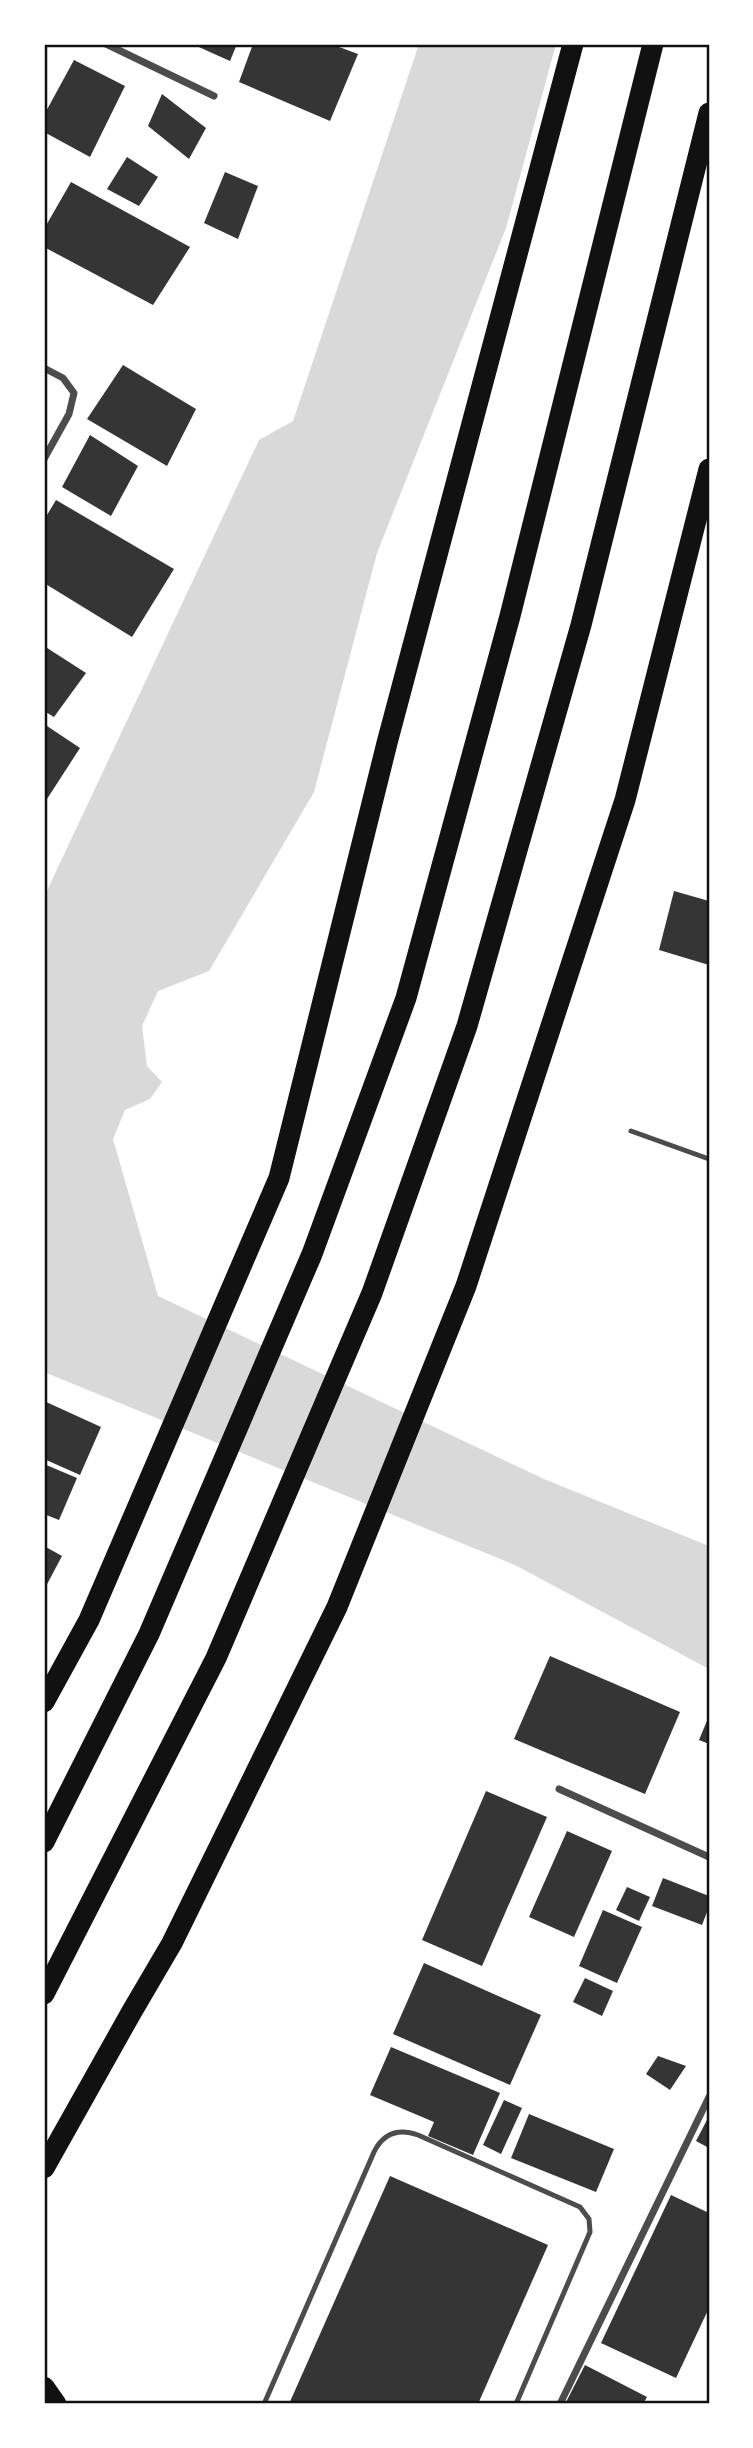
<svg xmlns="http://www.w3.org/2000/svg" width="753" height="2448" viewBox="0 0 753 2448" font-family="Manrope,sans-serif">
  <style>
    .water { fill: #d9d9d9 }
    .building { fill: #353535 }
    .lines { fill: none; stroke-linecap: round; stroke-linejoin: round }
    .service { stroke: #4c4c4c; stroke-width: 5 }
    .minor { stroke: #4c4c4c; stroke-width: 7 }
    .motorway { stroke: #111; stroke-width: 21 }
    .neatline { fill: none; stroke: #111; stroke-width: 2.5 }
  </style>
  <rect width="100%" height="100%" fill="#fff"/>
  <path class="water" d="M419,44H556L506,228L377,553L314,792L209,971L158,991L142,1026L147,1066L162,1082L150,1099L125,1110L113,1139L158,1296L544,1479L709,1546V1669L515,1565L44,1372V897L259,440L293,421Z"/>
  <g class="building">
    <path d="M192,44H237L230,61Z"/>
    <path d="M253,44H331L358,54L330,121L239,82Z"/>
    <path d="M74,60L125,86L90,157L44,132V115Z"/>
    <path d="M162,94L206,128L189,159L148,126Z"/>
    <path d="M127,157L158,177L139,206L107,189Z"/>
    <path d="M225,172L258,186L238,239L204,223Z"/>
    <path d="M71,182L190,247L153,305L44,247V229Z"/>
    <path d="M123,365L196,409L167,466L87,419Z"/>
    <path d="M90,435L138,466L111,516L62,487Z"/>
    <path d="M56,500L174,569L132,637L44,583V520Z"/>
    <path d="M44,646L86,673L54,717L44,711Z"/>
    <path d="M44,724L80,748L47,799L44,797Z"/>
    <path d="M674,891L709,901V965L659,950Z"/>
    <path d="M44,1401L101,1427L80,1475L44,1459Z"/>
    <path d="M44,1464L77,1478L59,1520L44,1514Z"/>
    <path d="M44,1546L62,1556L44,1590Z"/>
    <path d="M550,1656L680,1712L645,1794L514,1739Z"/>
    <path d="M709,1716V1744L699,1740Z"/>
    <path d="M486,1791L547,1817L482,1966L422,1940Z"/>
    <path d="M567,1831L612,1851L574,1937L529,1917Z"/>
    <path d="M663,1878L709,1896V1907L702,1925L652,1906Z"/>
    <path d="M627,1887L650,1897L639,1921L616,1910Z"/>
    <path d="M603,1910L642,1927L617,1983L579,1966Z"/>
    <path d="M424,1963L541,2015L510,2085L393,2034Z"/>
    <path d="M585,1978L613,1991L602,2016L573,2002Z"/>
    <path d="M391,2047L500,2093L473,2155L428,2136L434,2122L370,2095Z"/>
    <path d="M658,2056L686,2066L670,2090L646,2074Z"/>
    <path d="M504,2100L522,2108L501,2154L483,2145Z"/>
    <path d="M529,2114L614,2149L596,2192L511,2158Z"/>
    <path d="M709,2116V2148L696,2141Z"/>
    <path d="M390,2176L548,2245L478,2404H289Z"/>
    <path d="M671,2195L709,2213V2308L676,2378L601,2343Z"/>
    <path d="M585,2365L647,2397L643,2404H565Z"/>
  </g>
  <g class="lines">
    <g class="service">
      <path d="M631,1131L709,1159"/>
      <path d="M264,2404L374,2152C383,2134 398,2128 418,2135L580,2207L589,2219L590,2232L516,2404"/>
    </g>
    <g class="minor">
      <path d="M106,44L214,96"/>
      <path d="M44,368L63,378L74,393L69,414L44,459"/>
      <path d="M559,1789L709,1857"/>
      <path d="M560,2404L709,2097"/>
    </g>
    <g class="motorway">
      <path d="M44,1702L89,1620L279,1178L387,743L573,44"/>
      <path d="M44,1842L149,1634L312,1254L406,998L510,616L653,44"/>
      <path d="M44,1994L216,1658L372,1293L467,1026L581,625L709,113"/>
      <path d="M44,2168L131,2013L172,1943L337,1607L466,1286L625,800L709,469"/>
      <path d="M44,2387L56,2404"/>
    </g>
  </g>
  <rect width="753" height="2448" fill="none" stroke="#ffffff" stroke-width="91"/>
  <rect x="46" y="46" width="662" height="2356" class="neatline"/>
</svg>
